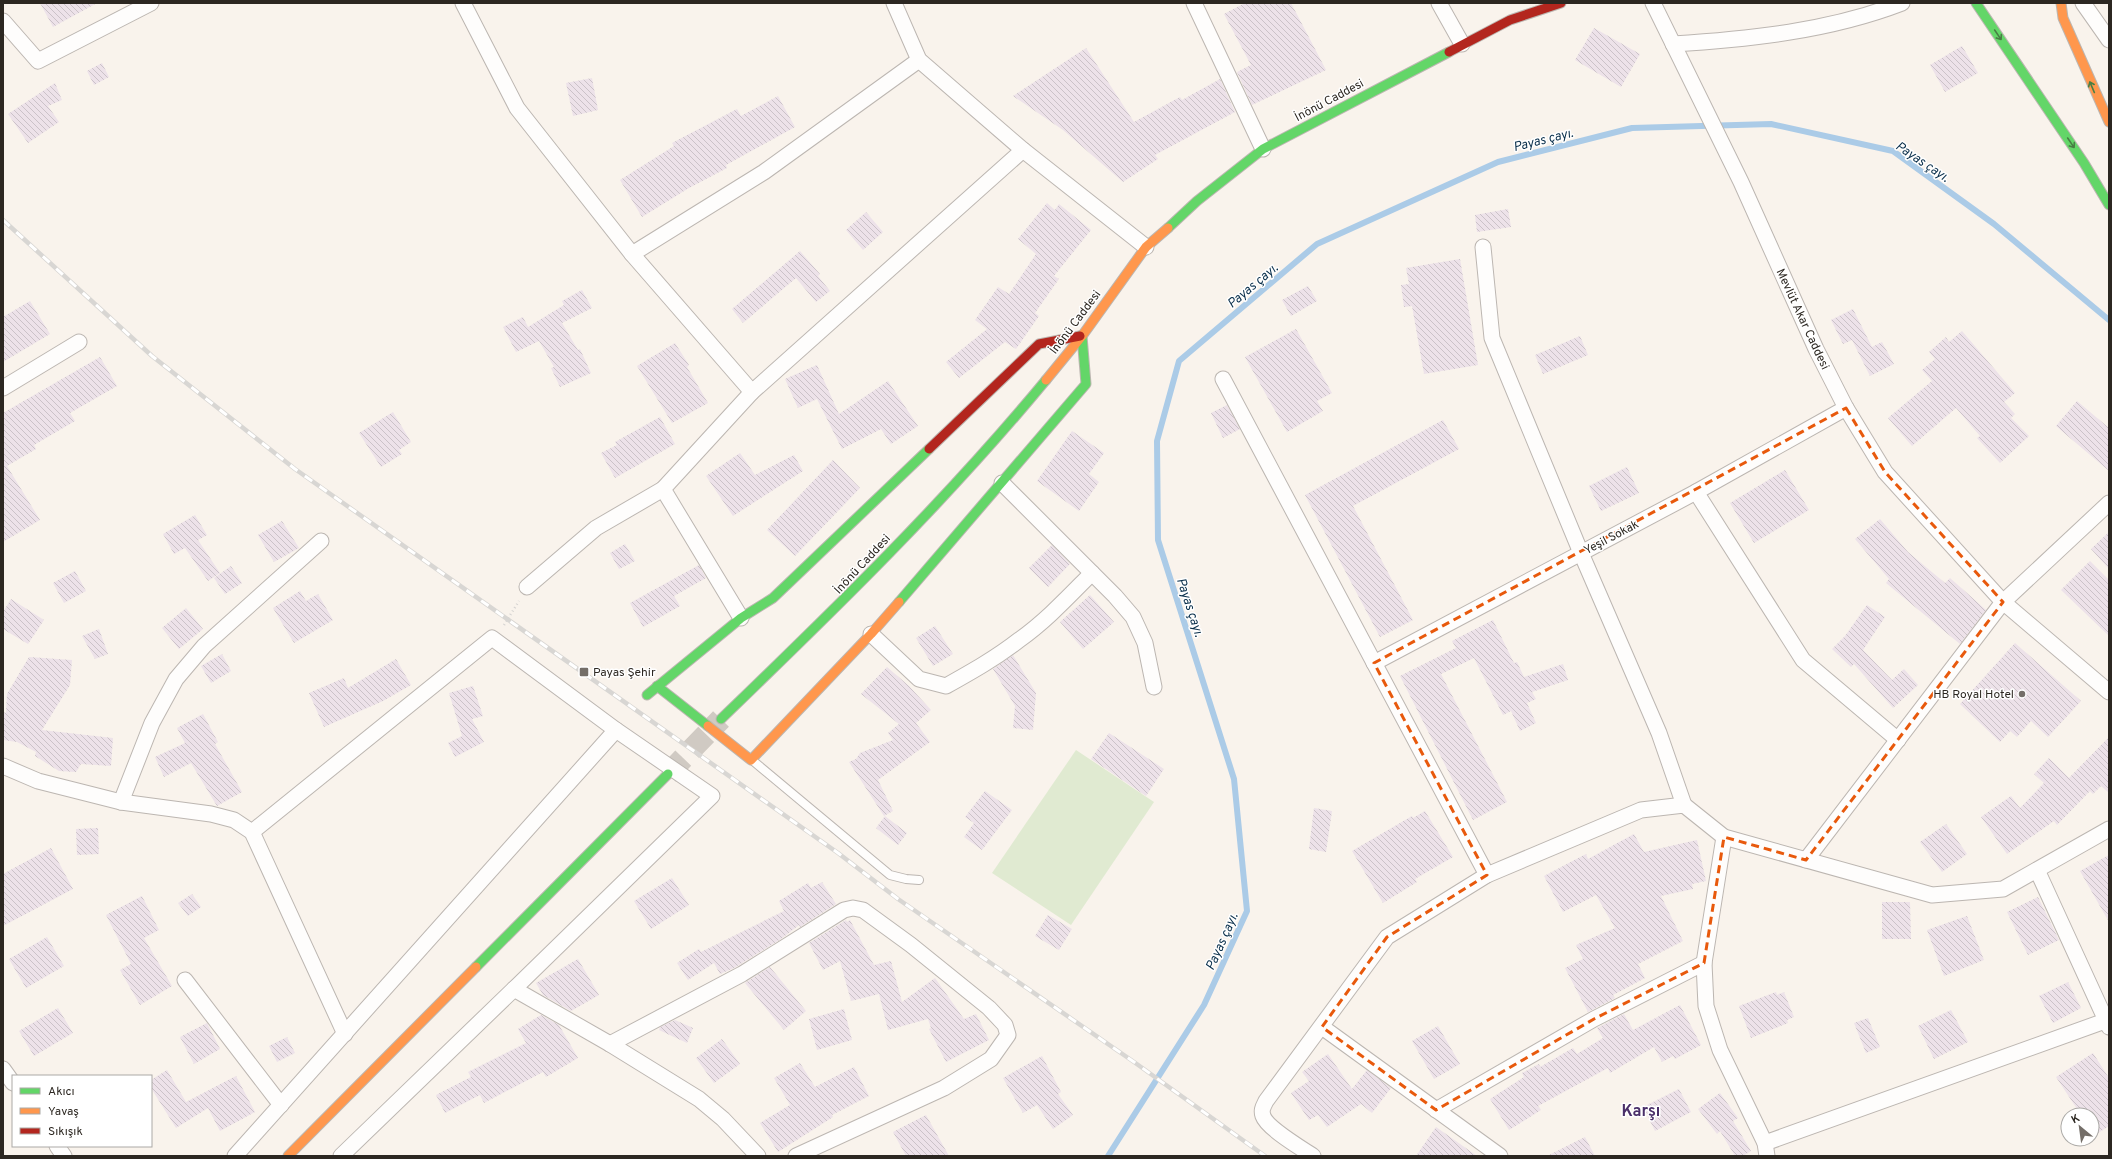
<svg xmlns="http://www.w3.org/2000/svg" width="2112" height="1159" viewBox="0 0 2112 1159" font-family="Overpass,sans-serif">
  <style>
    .garden { fill: #e0ead1 }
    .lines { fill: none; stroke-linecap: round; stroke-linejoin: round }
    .stream { stroke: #abcbe7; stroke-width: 6 }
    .building { fill: url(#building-back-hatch) }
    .secondary-tunnel { stroke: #d0cac3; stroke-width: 22; stroke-dasharray: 22 11; stroke-linecap: butt }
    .lane-casing { stroke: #bcb6b1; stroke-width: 10 }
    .street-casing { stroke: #bcb6b1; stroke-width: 17 }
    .fast-casing { stroke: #bcb6b1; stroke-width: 11 }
    .slow-casing { stroke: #bcb6b1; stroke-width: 11 }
    .jam-casing { stroke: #bcb6b1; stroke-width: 11 }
    .path { stroke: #d5d3d1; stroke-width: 2.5; stroke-dasharray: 1 3; stroke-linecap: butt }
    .lane { stroke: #fefdfc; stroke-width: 8 }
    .street { stroke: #fefdfc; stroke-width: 15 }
    .fast { stroke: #63d668; stroke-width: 9 }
    .slow { stroke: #ff974d; stroke-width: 9 }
    .jam { stroke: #b3261e; stroke-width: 9 }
    .rail-casing { stroke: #d8d6d3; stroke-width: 4.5 }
    .rail { stroke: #fff; stroke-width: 3; stroke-dasharray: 9; stroke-linecap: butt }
    .oneway { stroke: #487e44 }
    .marked { fill: none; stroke: #e8590c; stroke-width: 3; stroke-dasharray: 8 5; stroke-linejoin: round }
    .poi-dot { fill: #746e68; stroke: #fff; stroke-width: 1.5 }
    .labels { text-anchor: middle; stroke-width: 3; stroke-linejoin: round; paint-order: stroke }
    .street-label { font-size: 12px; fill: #2c2721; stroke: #fff }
    .poi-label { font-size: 12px; fill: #2c2721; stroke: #fff; text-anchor: start }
    .water-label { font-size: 13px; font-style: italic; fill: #072d49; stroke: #fff }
    .district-label { font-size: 16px; font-weight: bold; fill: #4a2f69; stroke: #fff }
  </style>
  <defs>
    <pattern id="building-back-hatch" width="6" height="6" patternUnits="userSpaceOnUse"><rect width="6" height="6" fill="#ede2e9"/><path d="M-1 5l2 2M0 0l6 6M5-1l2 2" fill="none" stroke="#cbc2c8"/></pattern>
  </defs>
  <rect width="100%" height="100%" fill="#f9f3ec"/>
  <path class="garden" d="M1076,750L1154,802L1071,925L992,873Z"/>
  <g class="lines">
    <path class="stream" d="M1108,1156L1204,1005L1247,911L1234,779L1158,540L1157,441L1179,361L1317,244L1498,162L1632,128L1771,124L1893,151L1994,224L2109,320"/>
  </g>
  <g class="building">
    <path d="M40,3H97L53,27Z"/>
    <path d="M1245,3H1291L1326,70L1252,105L1237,72L1251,65L1224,14Z"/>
    <path d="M1594,28L1640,54L1621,87L1575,60Z"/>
    <path d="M1962,46L1978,73L1945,92L1930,65Z"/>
    <path d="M1086,48L1134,122L1180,97L1182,100L1220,79L1235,112L1155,155L1158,159L1123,182L1063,130L1013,96Z"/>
    <path d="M102,63L109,77L94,85L87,71Z"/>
    <path d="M592,78L598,110L573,116L566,83Z"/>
    <path d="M55,83L62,100L48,106L59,122L28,143L8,114Z"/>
    <path d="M778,96L795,127L726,165L727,168L689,188L642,217L620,180L674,146L672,143L737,109L741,116Z"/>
    <path d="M1047,203L1055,210L1059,204L1091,230L1054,276L1059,279L1035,313L1039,316L1016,349L1005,342L959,378L946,362L987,329L975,320L998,287L1009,294L1036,254L1018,239Z"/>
    <path d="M1508,209L1511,227L1477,232L1475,215Z"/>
    <path d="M866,212L883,232L863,250L846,230Z"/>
    <path d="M800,251L820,274L818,276L830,291L816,302L796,278L743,323L732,309Z"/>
    <path d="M1460,259L1478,365L1424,374L1412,306L1404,307L1401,285L1409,284L1406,268Z"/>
    <path d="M1308,286L1317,301L1291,316L1282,300Z"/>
    <path d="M582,290L592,308L562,323L578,350L580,349L591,373L560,387L551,368L554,367L539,341L516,352L503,327L523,317L528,327L564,305L562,301Z"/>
    <path d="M30,301L50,334L3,362V317Z"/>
    <path d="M1853,309L1872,347L1882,342L1894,364L1870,376L1852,340L1843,344L1831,320Z"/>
    <path d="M1296,329L1332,393L1317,401L1323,411L1287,432L1245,357Z"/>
    <path d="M1962,331L2015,393L2004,402L2015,414L2011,418L2029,436L2000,463L1977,438L1980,436L1956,408L1912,446L1888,418L1932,381L1922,370L1935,359L1929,352L1946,337L1949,342Z"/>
    <path d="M1580,336L1588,355L1543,374L1535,355Z"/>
    <path d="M675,343L689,365L687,367L708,403L672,423L637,366Z"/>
    <path d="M100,357L117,386L70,413L75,421L34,445L36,449L7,466L40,520L3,542V413Z"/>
    <path d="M817,365L839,414L888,381L918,426L891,444L881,429L842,449L817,399L798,408L785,379Z"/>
    <path d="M2077,401L2109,428V471L2056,426Z"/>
    <path d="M1227,405L1240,429L1223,438L1211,413Z"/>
    <path d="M393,412L411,442L399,450L402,454L381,467L359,433Z"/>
    <path d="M660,417L675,444L615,478L601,453L617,445L615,442Z"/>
    <path d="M1443,420L1459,449L1353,506L1413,620L1380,637L1305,495Z"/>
    <path d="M1072,431L1104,453L1089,474L1099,482L1079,511L1037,481Z"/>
    <path d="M740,453L755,475L794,455L803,471L733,516L706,476Z"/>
    <path d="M833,460L860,488L795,556L767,530Z"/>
    <path d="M1627,467L1639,493L1601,511L1589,486Z"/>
    <path d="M1785,470L1809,510L1754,543L1730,503Z"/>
    <path d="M195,515L207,535L198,540L220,573L208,581L185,548L174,554L163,534Z"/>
    <path d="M1880,519L1908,552L1945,583L1950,578L1986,610L1960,644L1886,583L1889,579L1855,539Z"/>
    <path d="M282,521L299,548L274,562L258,535Z"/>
    <path d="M2109,532V569L2091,549Z"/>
    <path d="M625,544L635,561L619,569L610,553Z"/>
    <path d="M1052,545L1070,564L1048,587L1029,568Z"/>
    <path d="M2090,561L2109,580V636L2061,590Z"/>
    <path d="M699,565L706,578L674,596L680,606L643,627L630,603Z"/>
    <path d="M231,566L242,583L225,594L214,578Z"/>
    <path d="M75,571L86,591L64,603L53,583Z"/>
    <path d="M300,591L306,601L318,594L333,620L294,643L273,608Z"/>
    <path d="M1090,595L1114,622L1083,649L1060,622Z"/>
    <path d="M11,599L44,620L28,644L3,629V612Z"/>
    <path d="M1867,605L1885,617L1863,650L1892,680L1904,669L1918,685L1893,708L1854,664L1851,667L1832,649L1845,636Z"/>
    <path d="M186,608L203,629L179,649L162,628Z"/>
    <path d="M1493,620L1514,663L1517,662L1524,677L1563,664L1568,680L1532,692L1536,699L1527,703L1536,723L1520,731L1511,711L1503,715L1474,658L1441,674L1507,802L1473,820L1400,676L1456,648L1452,641Z"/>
    <path d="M935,626L953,654L933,666L916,638Z"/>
    <path d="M99,629L108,654L95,659L82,636Z"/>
    <path d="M2015,643L2081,701L2048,737L2031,721L2017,737L2010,731L2000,742L1960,704Z"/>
    <path d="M222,654L231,671L211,683L201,666Z"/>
    <path d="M1013,655L1036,693L1033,730L1013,728L1015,706L993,669Z"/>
    <path d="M29,657L72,660L70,685L42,730L113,738L111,766L81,764L76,772L59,771L35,756L36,752L17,742L3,740V712L6,713L7,694Z"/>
    <path d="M396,659L411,685L383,701L324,727L309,693L344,678L348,688Z"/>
    <path d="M887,667L909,686L931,710L916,723L930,742L878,780L893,811L884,816L849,762L856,759L860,753L893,740L888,733L899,724L861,694Z"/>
    <path d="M473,686L483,716L472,719L484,742L455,757L448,743L462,736L449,693Z"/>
    <path d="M203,714L218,742L215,744L242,792L217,806L191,763L164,777L155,757L185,743L177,728Z"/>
    <path d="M1109,733L1164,769L1146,796L1091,759Z"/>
    <path d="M2109,737V793L2101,786L2093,794L2090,791L2057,825L2054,821L2007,854L1981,817L2011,796L2020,808L2044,783L2034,774L2049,758L2069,778Z"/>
    <path d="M985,791L1012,810L982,850L964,837L974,823L965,817Z"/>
    <path d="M1314,808L1332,811L1326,852L1309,849Z"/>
    <path d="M1425,811L1453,857L1415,879L1417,882L1383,903L1352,851L1412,816L1413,818Z"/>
    <path d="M885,816L907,833L898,845L876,828Z"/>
    <path d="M1946,824L1967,854L1942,872L1920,842Z"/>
    <path d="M98,828L99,854L77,855L76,829Z"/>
    <path d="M1634,834L1644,852L1697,840L1706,881L1692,884L1693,889L1661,896L1683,941L1638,964L1645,978L1613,995L1615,998L1588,1012L1565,968L1583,959L1576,945L1615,928L1596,895L1563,912L1544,876L1586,854L1588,859Z"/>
    <path d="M51,848L73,889L3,926V874Z"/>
    <path d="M2109,855V922L2080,871Z"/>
    <path d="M672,878L689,905L651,929L634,901Z"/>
    <path d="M822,882L836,904L800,927L799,925L781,939L734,968L720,974L714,963L688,980L677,963L699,949L701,952L784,911L779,901L808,883L811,888Z"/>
    <path d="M192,894L201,907L188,916L178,903Z"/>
    <path d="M142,896L159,930L144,938L172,986L140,1005L120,970L131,964L106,915Z"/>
    <path d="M2038,897L2059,940L2028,955L2007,912Z"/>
    <path d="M1882,902H1910L1911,939H1882Z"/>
    <path d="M1048,915L1072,929L1059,950L1035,936Z"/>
    <path d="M1967,916L1984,960L1944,976L1927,930Z"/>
    <path d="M846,920L847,922L850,920L874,965L891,961L902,1002L935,978L964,1019L976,1014L989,1040L946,1062L929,1029L931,1028L928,1019L888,1030L879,994L851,1001L840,961L823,970L809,943Z"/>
    <path d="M47,937L64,966L26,988L9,959Z"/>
    <path d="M578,959L599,995L571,1011L543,995L536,983Z"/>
    <path d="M770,967L806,1011L784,1030L745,983Z"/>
    <path d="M2068,982L2081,1008L2053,1023L2039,996Z"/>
    <path d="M1776,992L1777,995L1784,992L1794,1017L1787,1020L1788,1023L1751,1038L1739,1006Z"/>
    <path d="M1680,1005L1701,1045L1675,1059L1673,1056L1662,1062L1654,1047L1610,1073L1608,1068L1538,1106L1541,1110L1509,1130L1490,1099L1524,1077L1522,1073L1539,1064L1540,1067L1573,1048L1577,1054L1603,1038L1597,1028L1624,1014L1633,1030Z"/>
    <path d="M58,1008L73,1033L34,1056L19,1031Z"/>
    <path d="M844,1009L852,1040L817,1050L809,1019Z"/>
    <path d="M1951,1010L1968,1042L1934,1059L1918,1026Z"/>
    <path d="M541,1015L559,1025L578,1058L546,1077L543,1072L484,1103L480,1095L445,1113L436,1095L471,1077L468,1072L526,1043L518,1029Z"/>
    <path d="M1868,1018L1880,1047L1866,1053L1854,1023Z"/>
    <path d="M675,1020L693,1028L687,1043L659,1030L660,1027Z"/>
    <path d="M207,1023L220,1049L194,1064L180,1037Z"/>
    <path d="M1438,1026L1460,1064L1434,1079L1412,1041Z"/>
    <path d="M287,1037L295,1053L277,1062L269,1046Z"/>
    <path d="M722,1039L740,1064L714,1083L696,1058Z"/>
    <path d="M2093,1053L2109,1078V1126L2092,1137V1115H2081L2056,1077Z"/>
    <path d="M1328,1054L1352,1089L1367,1070L1391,1088L1372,1113L1361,1104L1327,1127L1318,1115L1309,1120L1291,1093L1309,1081L1302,1072Z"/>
    <path d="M1042,1056L1061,1092L1058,1094L1073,1115L1053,1129L1037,1105L1023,1113L1003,1078Z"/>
    <path d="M800,1063L815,1087L854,1067L869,1096L832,1115L833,1117L778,1152L760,1123L790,1105L774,1078Z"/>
    <path d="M167,1070L186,1102L236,1076L255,1112L220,1131L208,1108L176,1128L151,1088V1080Z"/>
    <path d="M1679,1089L1691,1112L1655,1131L1643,1107Z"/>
    <path d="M1720,1093L1738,1118L1733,1121L1751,1151L1743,1156H1735L1720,1131L1717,1134L1698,1109Z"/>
    <path d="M926,1115L949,1156H906L893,1132Z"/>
    <path d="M1436,1127L1477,1156H1416Z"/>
    <path d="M1585,1137L1595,1156H1547Z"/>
  </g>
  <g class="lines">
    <path class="secondary-tunnel" d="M668,774L721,719"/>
    <g class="lane-casing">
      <path id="lane" d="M752,760L890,875L906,879L919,880"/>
    </g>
    <g class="street-casing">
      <g id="street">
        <path d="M463,3L517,108L632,254L752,392L1023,150"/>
        <path d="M894,3L919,60L1023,150L1146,247"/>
        <path d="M1194,3L1263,149"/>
        <path d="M1439,3L1462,44"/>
        <path d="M1653,3L1741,182L1816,349L1846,408L1885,472L2003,602L2109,692"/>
        <path d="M2083,3L2109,40"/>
        <path d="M3,21L38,61L151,3"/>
        <path d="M1673,44C1751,39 1829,31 1902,3"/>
        <path d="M1483,247L1492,338L1581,553L1659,733L1684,805"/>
        <path d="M632,254L764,172L919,60"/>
        <path d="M1223,379L1487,875"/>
        <path d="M3,388L79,342"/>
        <path d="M1002,483L1115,596L1133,617L1145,643L1154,687"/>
        <path d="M1696,492L1803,660L1898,740"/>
        <path d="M527,587L596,528L663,489"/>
        <path d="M741,618L663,489L752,392"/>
        <path d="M871,634L919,679L946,686C971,672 996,658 1019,640C1046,621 1069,596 1092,573"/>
        <path d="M1374,663L1696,492L1846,408"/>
        <path d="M3,766L38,781L121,802L211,814L234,820L252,832L345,1034"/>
        <path d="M121,802L152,723L176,679L204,646L321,541"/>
        <path d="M1724,837L1704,963L1706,1006L1720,1050L1765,1143L1767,1156"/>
        <path d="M1806,860L2003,602L2109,503"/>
        <path d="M2037,870L2109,1027"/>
        <path d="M185,980L281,1105"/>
        <path d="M514,989L712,796L616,730"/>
        <path d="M1322,1027L1500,1156"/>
        <path d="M610,1044L742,974L844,910L853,908L863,910L911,945L989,1008L1005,1025L1008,1035L991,1059L944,1088L796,1156"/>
        <path d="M3,1069L13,1083"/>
        <path d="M1436,1110L1594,1019L1704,963"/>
        <path d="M1765,1143L2105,1021"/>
        <path d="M57,1146L64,1156"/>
        <path d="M235,1156L616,730L492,638L252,832"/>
        <path d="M341,1156L514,989L610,1044L699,1099L723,1119L758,1156"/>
        <path d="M1313,1156C1301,1148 1267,1128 1263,1116C1261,1110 1263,1107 1266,1101L1387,937L1487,875L1641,810L1684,805L1724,837L1932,895L2003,889L2109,829"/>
      </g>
    </g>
    <g class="fast-casing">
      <g id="fast">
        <path d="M1976,3L2084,163L2109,205"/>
        <path d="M1168,228L1197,201L1263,149L1449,52"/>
        <path d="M899,602L1086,384L1082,336H1080"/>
        <path d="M657,686L708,726"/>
        <path d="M647,695L741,618L773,598L929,449"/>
        <path d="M721,719C834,610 946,501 1046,380"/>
        <path d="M476,967L668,774"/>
      </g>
    </g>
    <g class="slow-casing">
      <g id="slow">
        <path d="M2061,3L2063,18L2109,122"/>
        <path d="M1046,380L1082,336L1146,247L1168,228"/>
        <path d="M708,726L751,760L871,634L899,602"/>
        <path d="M288,1156L476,967"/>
      </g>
    </g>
    <g class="jam-casing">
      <g id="jam">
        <path d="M1449,52L1510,20L1561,3"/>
        <path d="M929,449L1039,344L1080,336"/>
      </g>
    </g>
    <path class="path" d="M504,625L519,601"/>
    <use href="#lane" class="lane"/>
    <use href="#street" class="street"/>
    <use href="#fast" class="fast"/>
    <use href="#slow" class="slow"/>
    <use href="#jam" class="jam"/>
    <g class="rail-casing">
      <path id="rail" d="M3,220L152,356L295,469L838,853L898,899L1134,1062L1265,1156"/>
    </g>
    <use href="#rail" class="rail"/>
  </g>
  <defs><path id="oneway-shaft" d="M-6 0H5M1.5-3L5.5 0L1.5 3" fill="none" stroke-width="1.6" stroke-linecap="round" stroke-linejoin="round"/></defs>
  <g class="oneway">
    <use href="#oneway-shaft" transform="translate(1998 35) rotate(56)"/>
    <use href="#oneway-shaft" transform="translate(2092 87) rotate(-113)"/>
    <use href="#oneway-shaft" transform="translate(2071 143) rotate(56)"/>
  </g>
  <path class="marked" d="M1846,408L1885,472L2003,602L1806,860L1724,837L1704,963L1594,1019L1436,1110L1322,1027L1387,937L1487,875L1374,663Z"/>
  <g class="poi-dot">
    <rect x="579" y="667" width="10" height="10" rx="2"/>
    <circle cx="2022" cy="694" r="4"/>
  </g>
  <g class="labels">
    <g class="street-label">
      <text transform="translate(1329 100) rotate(-28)" y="4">İnönü Caddesi</text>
      <text transform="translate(1803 319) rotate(65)" y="4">Mevlüt Akar Caddesi</text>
      <text transform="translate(1075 322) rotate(-53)" y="4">İnönü Caddesi</text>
      <text transform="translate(1611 537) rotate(-28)" y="4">Yeşil Sokak</text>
      <text transform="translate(862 564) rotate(-47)" y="4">İnönü Caddesi</text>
    </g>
    <g class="poi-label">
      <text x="593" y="676">Payas Şehi̇r</text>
      <text x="2014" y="698" text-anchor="end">HB Royal Hotel</text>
    </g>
    <g class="water-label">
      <text transform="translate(1543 139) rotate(-14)" y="5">Payas çayı.</text>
      <text transform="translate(1923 161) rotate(34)" y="5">Payas çayı.</text>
      <text transform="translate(1252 285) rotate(-40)" y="5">Payas çayı.</text>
      <text transform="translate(1191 607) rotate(72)" y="5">Payas çayı.</text>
      <text transform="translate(1221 941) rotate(-66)" y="5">Payas çayı.</text>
    </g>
    <g class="district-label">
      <text x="1641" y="1116">Karşı</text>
    </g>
  </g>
  <rect width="2112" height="1159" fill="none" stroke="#2c2721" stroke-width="8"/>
  <rect x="12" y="1075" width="140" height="72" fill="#ffffff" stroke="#aba9a6"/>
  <rect x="20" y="1088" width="20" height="6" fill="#63d668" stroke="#aba9a6"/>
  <text x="48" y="1095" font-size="12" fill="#2c2721">Akıcı</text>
  <rect x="20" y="1108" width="20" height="6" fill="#ff974d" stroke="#aba9a6"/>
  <text x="48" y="1115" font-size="12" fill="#2c2721">Yavaş</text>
  <rect x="20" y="1128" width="20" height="6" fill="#b3261e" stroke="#aba9a6"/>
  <text x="48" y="1135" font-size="12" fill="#2c2721">Sıkışık</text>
  <g transform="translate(2080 1127) rotate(331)"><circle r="19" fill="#ffffff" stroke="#aba9a6"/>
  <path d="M0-3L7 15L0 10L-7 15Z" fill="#746e68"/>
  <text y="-6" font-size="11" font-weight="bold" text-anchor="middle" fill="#2c2721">K</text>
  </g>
</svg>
